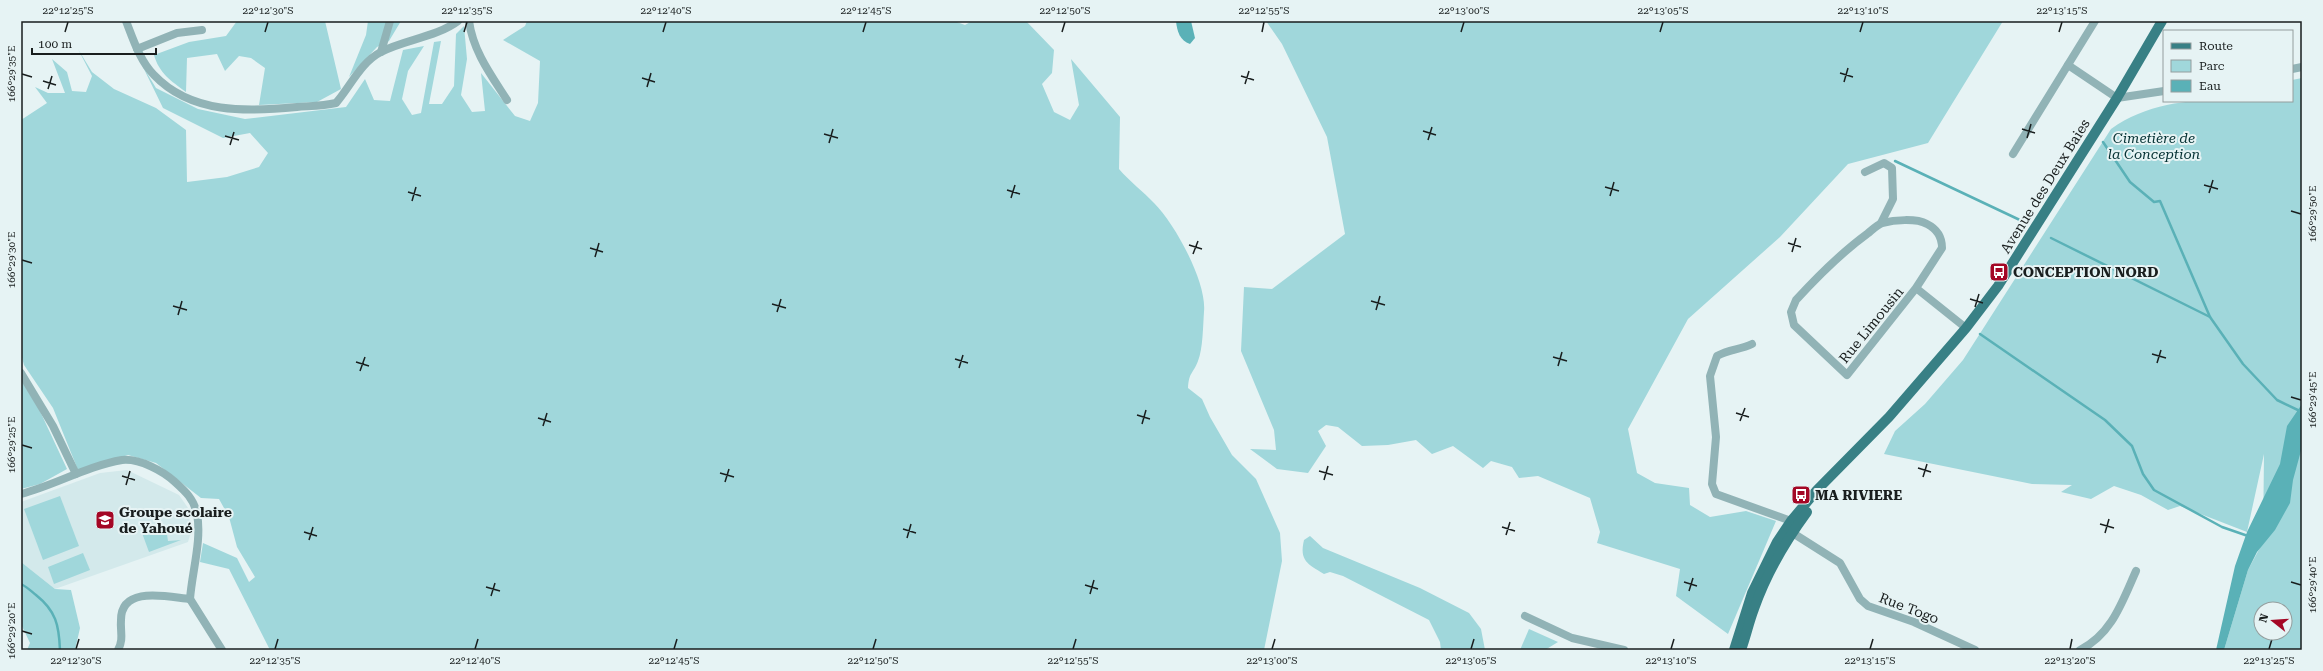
<svg xmlns="http://www.w3.org/2000/svg" width="2323" height="671" viewBox="0 0 2323 671" font-family="'Roboto Serif',serif">
  <style>
    .built { fill: #d3e9eb }
    .green { fill: #a0d7db; fill-rule: evenodd }
    .water { fill: #5ab1b7 }
    .lines { fill: none; stroke-linecap: round; stroke-linejoin: round }
    .stream { stroke: #5ab1b7; stroke-width: 2.5 }
    .minor { stroke: #91b3b6; stroke-width: 8 }
    .major { stroke: #388085; stroke-width: 10 }
    .ticks { fill: none; stroke: #191e1e; stroke-width: 1.5 }
    .labels { text-anchor: middle; stroke-width: 4; stroke-linejoin: round; paint-order: stroke }
    .park-label { font-size: 14px; font-style: italic; fill: #043133; stroke: #e6f3f4 }
    .street-label { font-size: 14px; fill: #191e1e; stroke: #e6f3f4 }
    .poi-label { font-size: 14px; font-weight: bold; fill: #191e1e; stroke: #e6f3f4; text-anchor: start }
    .neatline { fill: none; stroke: #191e1e; stroke-width: 1.5 }
    .ticks-label { font-size: 10px; text-anchor: middle; fill: #191e1e }
  </style>
  <rect width="100%" height="100%" fill="#e6f3f4"/>
  <path class="built" d="M127,470L179,495L188,508L191,532L188,542L55,589L21,562V502L100,473Z"/>
  <g class="green">
    <path d="M237,21H325L341,89L317,102L259,105L265,68L251,58L239,56L225,71L217,54L187,58L186,92C171,81 159,73 154,55L189,42L226,36Z"/>
    <path d="M368,21H401L389,41L377,47L349,77L366,35Z"/>
    <path d="M527,21H954L965,25L972,21H1026L1054,50L1052,73L1042,84L1054,112L1070,120L1079,105L1071,59L1120,117L1119,169C1130,182 1143,191 1154,203C1175,224 1207,282 1204,312C1203,325 1203,349 1198,361C1193,374 1189,372 1188,388L1202,399L1210,417L1232,455L1256,479L1280,533L1282,561L1264,650H270L229,569L200,562L203,543L237,558L249,582L255,577L237,547L229,517L219,499L201,498L156,463L128,455L78,470L53,408L24,365L21,354V120L47,103L35,87L48,93H65L52,59L67,72L72,91L86,92L92,76L78,49L92,72L114,89L156,108L186,130L187,182L227,177L259,167L268,153L250,133L223,138L163,108L142,65L156,88L198,109L245,119L346,107L365,79L374,100L390,101L403,50L424,46L408,71L402,99L412,115L421,113L434,42L441,41L429,104H442L454,86L456,34L464,26L467,59L461,95L472,112L485,111L481,73L515,116L530,121L538,103L540,61L503,40L525,26Z"/>
    <path d="M1266,21H2003L1928,143L1848,164L1780,237L1688,319L1628,429L1637,473L1655,483L1689,488L1690,505L1710,517L1746,511L1776,521L1728,634L1676,596L1680,569L1597,543L1600,532L1590,498L1538,476L1519,478L1512,467L1491,461L1483,468L1453,446L1432,454L1416,440L1388,445L1362,446L1338,427L1326,425L1318,431L1326,446L1308,473L1277,469L1250,449L1276,450L1274,430L1241,351L1244,287L1272,289L1345,234L1327,137L1282,44Z"/>
    <path d="M2302,78V650H2224L2248,570L2263,542L2264,454L2247,532L2180,506L2168,510L2141,495L2114,486L2091,499L2061,492L2072,485L2032,484L1884,454L1895,431L1925,404L1963,360L2111,129C2164,91 2231,101 2292,101V80ZM2261,609H2285V633H2261Z"/>
    <path d="M21,380L39,409L67,469L40,484L21,489Z"/>
    <path d="M60,496L79,546L43,560L24,509Z"/>
    <path d="M166,528L168,541L181,540L149,552L142,533Z"/>
    <path d="M1310,536L1323,548L1420,588L1469,613L1481,629L1485,650H1441L1440,642L1429,620L1343,576L1330,572L1324,574C1308,564 1299,561 1304,540Z"/>
    <path d="M83,553L90,570L54,584L48,567Z"/>
    <path d="M21,562L55,589L71,590L80,628L75,650H27L30,643L21,624Z"/>
    <path d="M1529,629L1558,642L1545,650H1520Z"/>
  </g>
  <g class="water">
    <path d="M1176,21H1191L1195,38L1190,44C1180,41 1177,31 1176,21Z"/>
    <path d="M2302,404V447L2293,480L2290,503L2275,530L2257,552L2248,570L2224,650H2216L2235,566L2247,532L2280,464L2287,426Z"/>
  </g>
  <g class="lines">
    <g class="stream">
      <path d="M2103,142L2130,182L2154,202L2160,201L2210,317"/>
      <path d="M1895,161L2022,221"/>
      <path d="M2051,238L2210,317L2243,364L2277,400L2302,412"/>
      <path d="M1980,334L2105,420L2132,446L2143,474L2154,490L2222,527L2248,536"/>
      <path d="M21,584C27,587 31,591 36,595C56,611 59,625 60,650"/>
    </g>
    <g class="minor">
      <path d="M126,21C133,39 140,61 154,75C191,114 247,112 297,107C310,106 323,106 336,103C350,87 361,62 381,52C403,40 437,37 458,21"/>
      <path d="M469,21C473,51 491,75 507,100"/>
      <path d="M137,49L177,33L202,30"/>
      <path d="M381,52L390,21"/>
      <path d="M2068,65L2117,98L2164,91"/>
      <path d="M2292,69L2302,67"/>
      <path d="M2013,154L2095,21"/>
      <path d="M1865,172L1884,163L1892,168L1893,199L1881,223"/>
      <path d="M1916,288L1847,375L1794,325L1791,312L1796,300C1818,276 1841,253 1867,234C1872,230 1877,225 1882,223C1894,220 1916,218 1927,224C1937,229 1942,237 1942,248L1916,288L1966,328"/>
      <path d="M1752,344C1740,350 1729,349 1717,356L1710,376L1716,437L1712,484L1716,494L1791,521"/>
      <path d="M21,373L53,426L76,474"/>
      <path d="M21,494C55,485 87,466 122,460C139,458 163,471 175,482C185,491 194,499 197,514C202,540 192,572 190,599"/>
      <path d="M1788,530L1840,563L1860,599L1868,606L1914,622L1975,650"/>
      <path d="M190,599L222,650"/>
      <path d="M1525,616L1572,638L1624,650"/>
      <path d="M118,650C124,639 120,631 121,620C121,585 168,597 190,599"/>
      <path d="M2080,650C2112,634 2122,602 2136,571"/>
    </g>
    <g class="major">
      <path d="M1734,650L1752,593L1777,542L1791,521L1817,490L1889,417L1966,328L1998,286L2117,98L2162,21"/>
      <path d="M1741,650C1746,636 1749,622 1754,609C1766,574 1785,542 1807,512"/>
    </g>
  </g>
  <path class="ticks" d="M65,32L68,22M265,32L268,22M464,32L467,22M663,32L666,22M863,32L866,22M1062,32L1065,22M1262,32L1264,22M1461,32L1464,22M1660,32L1663,22M1860,32L1863,22M2059,32L2062,22M1840,73L1853,77M22,74L32,77M1241,76L1254,80M642,78L655,82M43,81L56,85M1844,82L1848,68M1245,84L1249,71M647,87L651,73M48,89L52,76M2022,129L2035,133M1423,131L1436,135M824,134L838,138M225,136L239,140M2027,138L2031,124M1428,140L1432,127M829,143L833,129M230,145L234,132M2204,185L2218,189M1605,187L1619,191M1007,190L1020,194M408,192L421,196M2209,193L2213,180M1610,196L1614,182M1011,198L1015,185M412,201L416,187M2291,211L2301,214M1788,243L1801,247M1189,245L1202,249M590,248L603,252M1792,252L1796,238M1193,254L1198,241M595,257L599,243M22,260L32,263M1970,299L1983,303M1371,301L1385,305M772,304L786,308M173,306L187,310M1975,307L1979,294M1376,310L1380,296M777,312L781,299M178,315L182,301M2152,354L2166,358M1553,357L1567,361M955,359L968,363M356,362L369,366M2157,363L2161,350M1558,366L1562,352M959,368L963,355M360,371L365,357M2291,397L2301,400M1736,413L1749,417M1137,415L1150,419M538,418L551,422M1740,421L1745,408M1142,424L1146,410M543,426L547,413M22,445L32,448M1918,468L1931,472M1319,471L1333,475M720,473L734,477M122,476L135,480M1923,477L1927,464M1324,480L1328,466M725,482L729,469M126,485L130,471M2100,524L2114,528M1502,527L1515,531M903,529L916,533M304,532L317,536M2105,533L2109,519M1506,535L1510,522M907,538L911,524M309,540L313,527M1684,582L1697,586M2291,582L2301,585M1085,585L1098,589M486,587L500,591M1689,591L1693,578M1090,594L1094,580M491,596L495,583M22,631L32,634M76,649L79,639M275,649L278,639M475,649L478,639M674,649L677,639M873,649L876,639M1073,649L1076,639M1272,649L1275,639M1471,649L1474,639M1671,649L1674,639M1870,649L1873,639M2070,649L2072,639M2269,649L2272,639"/>
  <defs>
    <g id="bus-square" transform="scale(1)"><rect x="-9" y="-9" width="18" height="18" rx="4" fill="#a40725" stroke="#e6f3f4"/><path d="M-5-6H5V4H4V6H2V4H-2V6H-4V4H-5ZM-3.5-4V0h7V-4ZM-3.5 1.2v1.5H-2V1.2ZM2 1.2v1.5H3.5V1.2Z" fill="#fff"/></g>
    <g id="school-square" transform="scale(1)"><rect x="-9" y="-9" width="18" height="18" rx="4" fill="#a40725" stroke="#e6f3f4"/><path d="M0-5L7-2L0 1L-7-2ZM-4 1L0 2.5L4 1V4Q0 6-4 4Z" fill="#fff"/></g>
  </defs>
  <g fill-rule="evenodd">
    <use href="#bus-square" x="1999" y="272"/>
    <use href="#bus-square" x="1801" y="495"/>
    <use href="#school-square" x="105" y="520"/>
  </g>
  <g class="labels">
    <g class="park-label">
      <text x="2154" y="143">Cimetière de<tspan x="2154" dy="16">la Conception</tspan></text>
    </g>
    <g class="street-label">
      <text transform="translate(2045 186) rotate(-58)" y="5">Avenue des Deux Baies</text>
      <text transform="translate(1871 325) rotate(-51)" y="5">Rue Limousin</text>
      <text transform="translate(1909 608) rotate(21)" y="5">Rue Togo</text>
    </g>
    <g class="poi-label">
      <text x="2013" y="277">CONCEPTION NORD</text>
      <text x="1815" y="500">MA RIVIERE</text>
      <text x="119" y="517">Groupe scolaire<tspan x="119" dy="16">de Yahoué</tspan></text>
    </g>
  </g>
  <rect width="2323" height="671" fill="none" stroke="#e6f3f4" stroke-width="44"/>
  <rect x="2163" y="30" width="130" height="72" fill="#e6f3f4" stroke="#949e9e"/>
  <rect x="2171" y="43" width="20" height="6" fill="#388085" stroke="#949e9e"/>
  <text x="2199" y="50" font-size="12" fill="#191e1e">Route</text>
  <rect x="2171" y="60" width="20" height="12" fill="#a0d7db" stroke="#949e9e"/>
  <text x="2199" y="70" font-size="12" fill="#191e1e">Parc</text>
  <rect x="2171" y="80" width="20" height="12" fill="#5ab1b7" stroke="#949e9e"/>
  <text x="2199" y="90" font-size="12" fill="#191e1e">Eau</text>
  <g transform="translate(2273 621) rotate(287)"><circle r="19" fill="#e6f3f4" stroke="#949e9e"/>
  <path d="M0-3L7 15L0 10L-7 15Z" fill="#a40725"/>
  <text y="-6" font-size="11" font-weight="bold" text-anchor="middle" fill="#191e1e">N</text>
  </g>
  <path d="M32 48v6h124v-6" fill="none" stroke="#191e1e" stroke-width="2"/>
  <text x="38" y="48" font-size="12" fill="#191e1e" stroke="#e6f3f4" stroke-width="3" paint-order="stroke">100 m</text>
  <rect x="22" y="22" width="2279" height="627" class="neatline"/>
  <g class="ticks-label">
    <text x="68" y="14">22°12'25"S</text>
    <text x="268" y="14">22°12'30"S</text>
    <text x="467" y="14">22°12'35"S</text>
    <text x="666" y="14">22°12'40"S</text>
    <text x="866" y="14">22°12'45"S</text>
    <text x="1065" y="14">22°12'50"S</text>
    <text x="1264" y="14">22°12'55"S</text>
    <text x="1464" y="14">22°13'00"S</text>
    <text x="1663" y="14">22°13'05"S</text>
    <text x="1863" y="14">22°13'10"S</text>
    <text x="2062" y="14">22°13'15"S</text>
    <text transform="translate(11 74) rotate(-90)" y="4">166°29'35"E</text>
    <text transform="translate(2312 214) rotate(-90)" y="4">166°29'50"E</text>
    <text transform="translate(11 260) rotate(-90)" y="4">166°29'30"E</text>
    <text transform="translate(2312 400) rotate(-90)" y="4">166°29'45"E</text>
    <text transform="translate(11 445) rotate(-90)" y="4">166°29'25"E</text>
    <text transform="translate(2312 585) rotate(-90)" y="4">166°29'40"E</text>
    <text transform="translate(11 631) rotate(-90)" y="4">166°29'20"E</text>
    <text x="76" y="664">22°12'30"S</text>
    <text x="275" y="664">22°12'35"S</text>
    <text x="475" y="664">22°12'40"S</text>
    <text x="674" y="664">22°12'45"S</text>
    <text x="873" y="664">22°12'50"S</text>
    <text x="1073" y="664">22°12'55"S</text>
    <text x="1272" y="664">22°13'00"S</text>
    <text x="1471" y="664">22°13'05"S</text>
    <text x="1671" y="664">22°13'10"S</text>
    <text x="1870" y="664">22°13'15"S</text>
    <text x="2070" y="664">22°13'20"S</text>
    <text x="2269" y="664">22°13'25"S</text>
  </g>
</svg>
